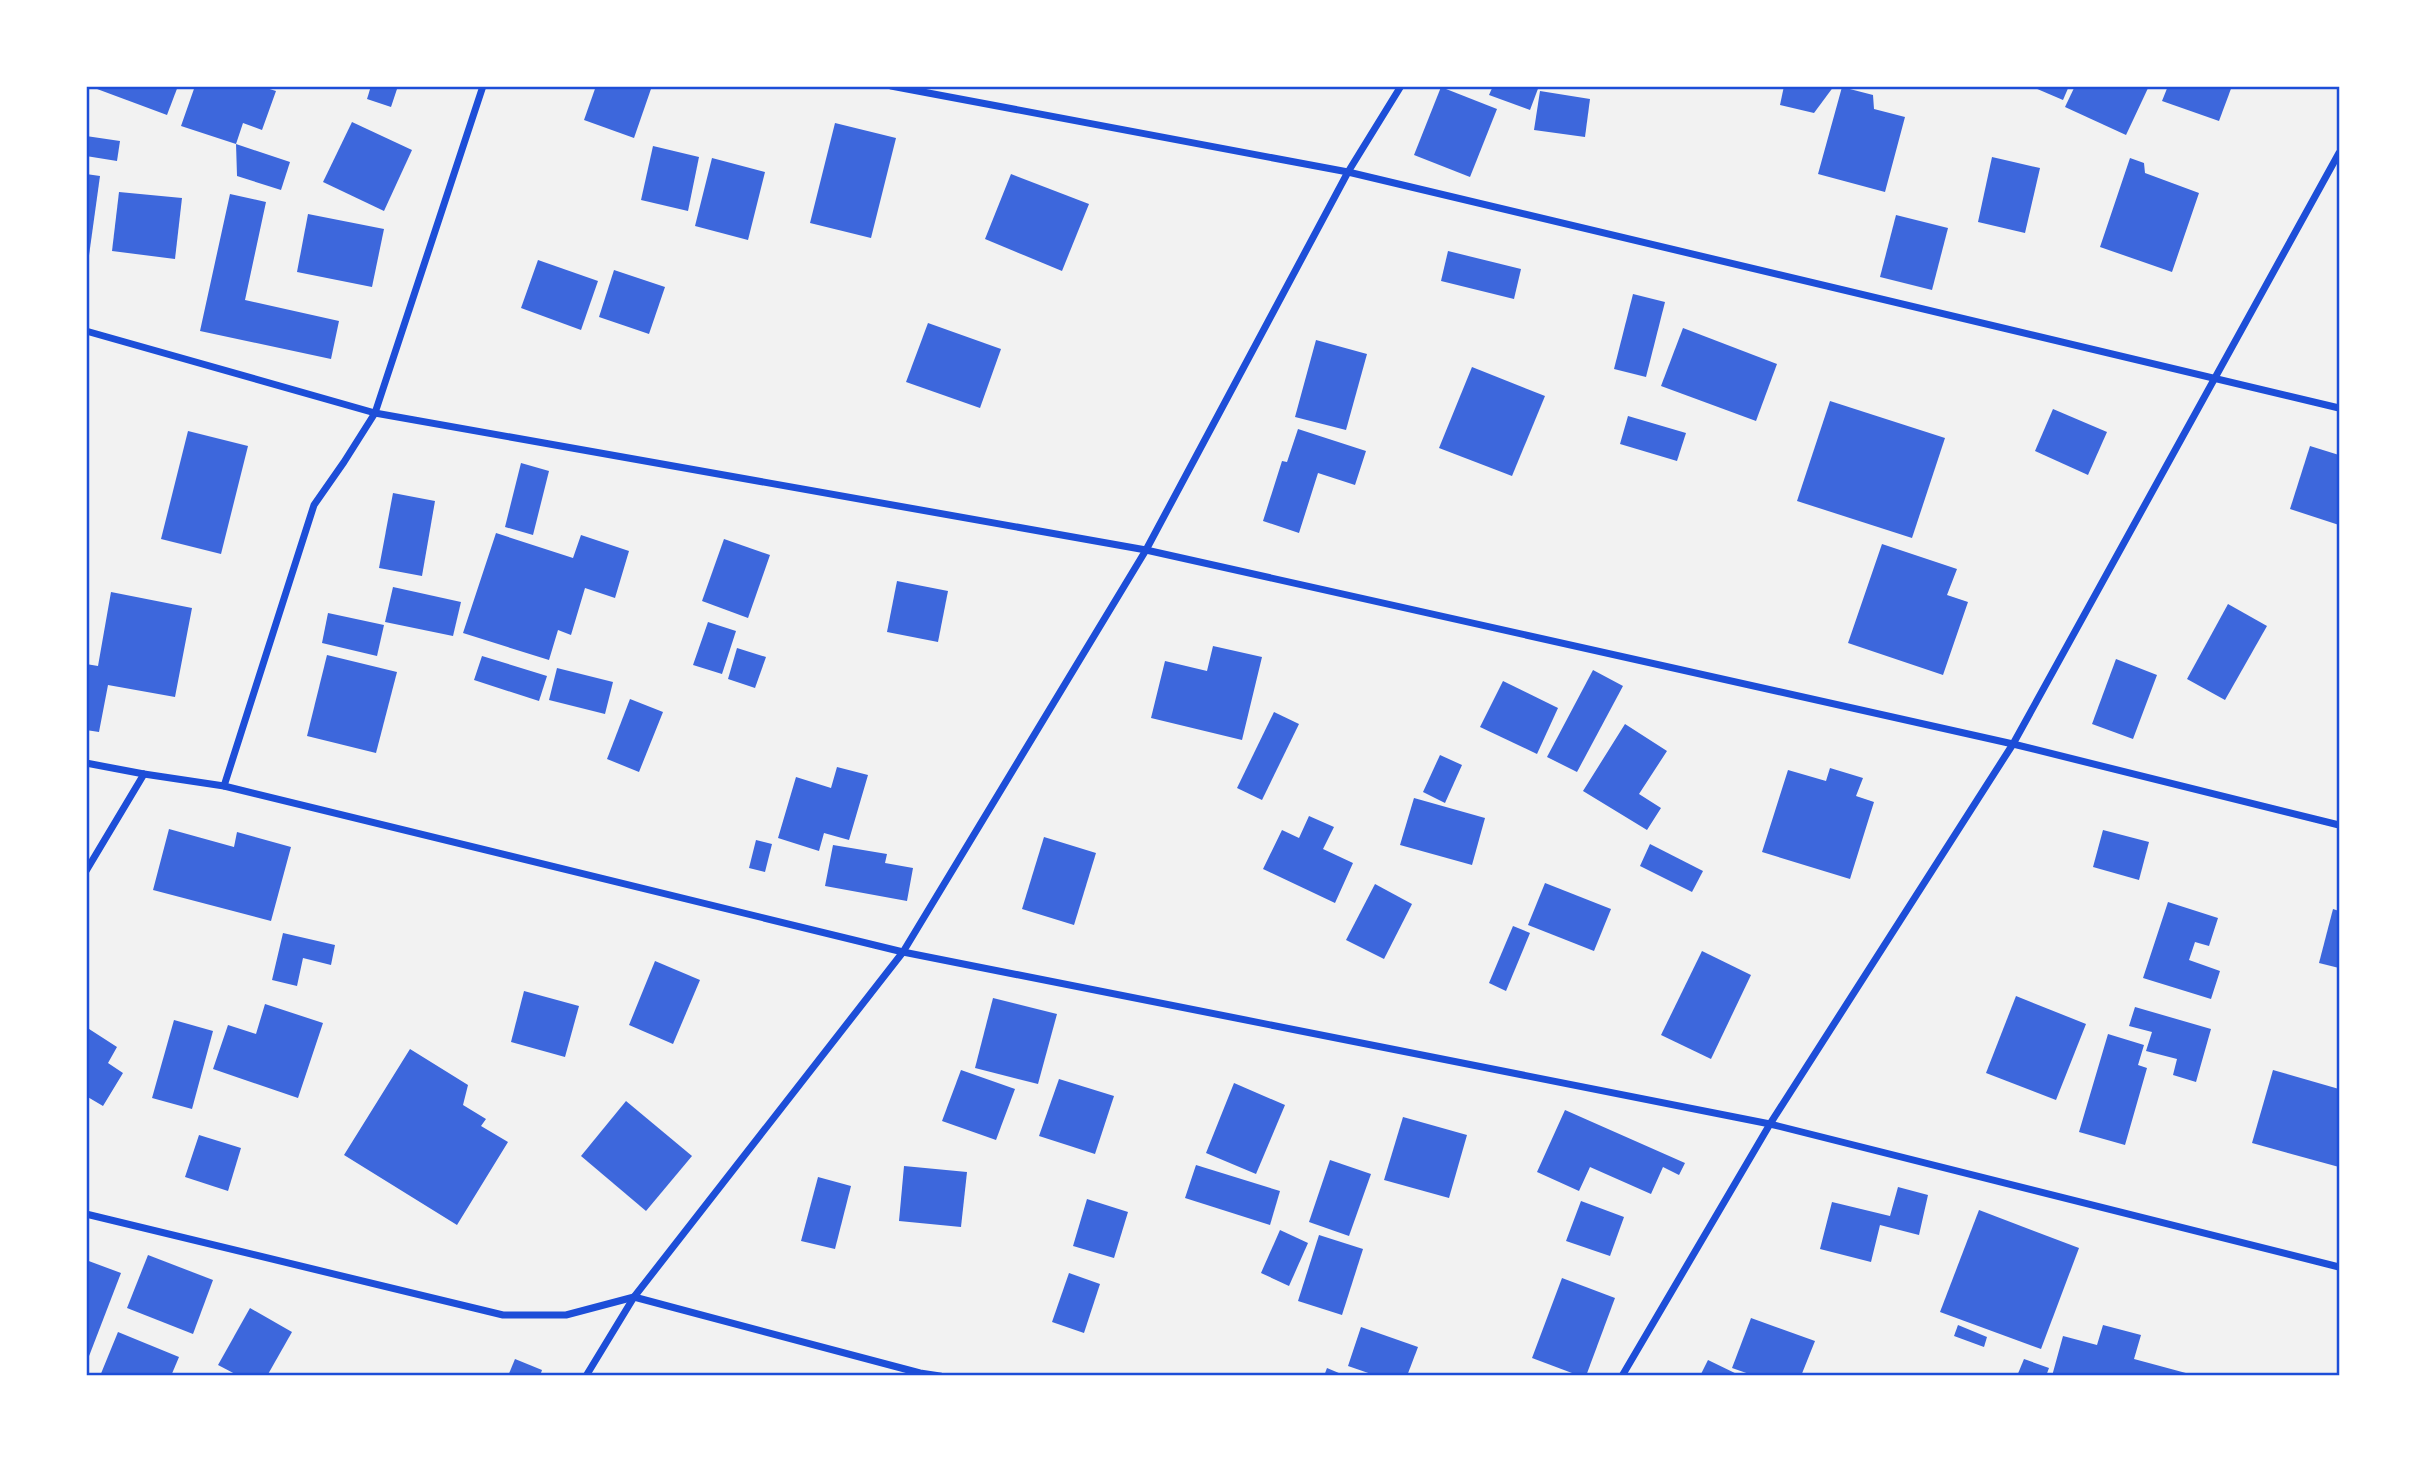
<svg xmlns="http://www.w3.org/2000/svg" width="2425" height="1462" viewBox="0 0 2425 1462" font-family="Commissioner,sans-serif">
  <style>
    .building { fill: #3d67dc }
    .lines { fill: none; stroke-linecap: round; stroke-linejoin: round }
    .minor { stroke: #1d4ed8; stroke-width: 7 }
    .neatline { fill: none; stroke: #1d4ed8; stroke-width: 2.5 }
  </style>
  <rect width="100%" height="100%" fill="#f2f2f2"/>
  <g class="building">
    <path d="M89,86H178L167,115Z"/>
    <path d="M195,86H260L276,91L262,130L243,123L236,144L181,126Z"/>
    <path d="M371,86H398L391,107L367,99Z"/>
    <path d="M596,86H652L634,138L584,120Z"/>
    <path d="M1493,86H1539L1530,110L1489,95Z"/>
    <path d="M1784,86H1834L1814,113L1780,105Z"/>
    <path d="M2030,86H2069L2063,100Z"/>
    <path d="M2075,86H2149L2126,135L2065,107Z"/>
    <path d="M2168,86H2232L2219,121L2162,101Z"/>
    <path d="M1441,87L1497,109L1470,177L1414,155Z"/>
    <path d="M1842,87L1873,95L1874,109L1905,117L1885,192L1818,174Z"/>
    <path d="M1540,91L1590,99L1585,137L1534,130Z"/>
    <path d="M352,122L412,150L384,211L323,182Z"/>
    <path d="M835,123L896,138L871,238L810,223Z"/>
    <path d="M86,136L120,141L117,161L86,156Z"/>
    <path d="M236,144L290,162L281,190L237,176Z"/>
    <path d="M653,146L699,157L688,211L641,200Z"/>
    <path d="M1992,157L2040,168L2025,233L1978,222Z"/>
    <path d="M712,158L765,172L748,240L695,226Z"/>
    <path d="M2130,158L2144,163L2145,173L2199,193L2172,272L2100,247Z"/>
    <path d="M86,174L100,176L87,270H86Z"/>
    <path d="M1011,174L1089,204L1062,271L985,239Z"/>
    <path d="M119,192L182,198L175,259L112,251Z"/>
    <path d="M230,194L266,202L245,300L339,321L331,359L200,331Z"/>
    <path d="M308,214L384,229L372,287L297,272Z"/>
    <path d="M1896,215L1948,228L1932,290L1880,277Z"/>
    <path d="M1448,251L1521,269L1514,299L1441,281Z"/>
    <path d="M538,260L598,281L581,330L521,308Z"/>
    <path d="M614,270L665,287L649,334L599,317Z"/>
    <path d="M1633,294L1665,302L1646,377L1614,369Z"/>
    <path d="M928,323L1001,349L980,408L906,382Z"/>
    <path d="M1683,328L1777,364L1756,421L1661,386Z"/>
    <path d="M1316,340L1367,354L1346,430L1295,417Z"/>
    <path d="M1472,367L1545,396L1512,476L1439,448Z"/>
    <path d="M1830,401L1945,438L1912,538L1797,501Z"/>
    <path d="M2053,409L2107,432L2088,475L2035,451Z"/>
    <path d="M1628,416L1686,433L1677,461L1620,444Z"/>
    <path d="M1298,429L1366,451L1355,485L1318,473L1299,533L1263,521L1282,461L1287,462Z"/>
    <path d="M188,431L248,446L221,554L161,539Z"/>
    <path d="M2310,446L2339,455V525L2290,509Z"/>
    <path d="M521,463L549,471L533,535L505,527Z"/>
    <path d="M393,493L435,501L422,576L379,568Z"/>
    <path d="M496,533L573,558L581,535L629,551L615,598L585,588L571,635L558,630L549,660L463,633Z"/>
    <path d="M724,539L770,555L748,618L702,601Z"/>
    <path d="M1882,544L1957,569L1947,595L1968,602L1943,675L1848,643Z"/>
    <path d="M897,581L948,591L938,642L887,632Z"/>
    <path d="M393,587L461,602L453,636L385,622Z"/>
    <path d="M111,592L192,608L175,697L108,685L99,732L86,730V664L98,666Z"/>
    <path d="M2228,604L2267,626L2225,700L2187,679Z"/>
    <path d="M328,613L384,625L377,656L322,643Z"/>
    <path d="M708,622L736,631L722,674L693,665Z"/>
    <path d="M1213,646L1262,657L1242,740L1151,718L1165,661L1207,671Z"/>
    <path d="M737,648L766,657L755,688L728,679Z"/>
    <path d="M327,655L397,672L376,753L307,736Z"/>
    <path d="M482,656L547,676L539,701L474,680Z"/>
    <path d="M2116,659L2157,675L2133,739L2092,724Z"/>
    <path d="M557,668L613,682L605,714L549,700Z"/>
    <path d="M1593,670L1623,686L1577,772L1547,757Z"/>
    <path d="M1503,681L1558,708L1537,754L1480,727Z"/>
    <path d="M630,699L663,712L639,772L607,759Z"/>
    <path d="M1274,712L1299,724L1262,800L1237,788Z"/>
    <path d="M1625,724L1667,751L1639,794L1661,808L1647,830L1583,791Z"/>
    <path d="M1440,755L1462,765L1445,803L1423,792Z"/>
    <path d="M837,767L868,775L849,840L824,833L819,851L778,838L796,777L831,788Z"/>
    <path d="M1830,768L1863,778L1856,796L1874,802L1850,879L1762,852L1788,770L1826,781Z"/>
    <path d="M1414,798L1485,818L1472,865L1400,845Z"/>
    <path d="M1309,816L1334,827L1323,849L1353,863L1335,903L1263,869L1282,830L1299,838Z"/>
    <path d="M169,829L234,847L237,832L291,847L271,921L153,890Z"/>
    <path d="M2103,830L2149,842L2139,880L2093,867Z"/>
    <path d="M1044,837L1096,853L1074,925L1022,909Z"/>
    <path d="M756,840L772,844L765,872L749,868Z"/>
    <path d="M1650,844L1703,871L1692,892L1640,866Z"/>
    <path d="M833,845L887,854L885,863L913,868L907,901L825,886Z"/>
    <path d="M1545,883L1611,909L1594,951L1528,925Z"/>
    <path d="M1375,884L1412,904L1384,959L1346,940Z"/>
    <path d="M2168,902L2218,918L2209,946L2195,942L2189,960L2220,971L2211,999L2143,978Z"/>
    <path d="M2333,909L2339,911V968L2319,963Z"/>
    <path d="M1513,926L1530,933L1506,991L1489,983Z"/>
    <path d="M283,933L335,945L331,965L303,958L297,986L272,980Z"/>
    <path d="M1702,951L1751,975L1711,1059L1661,1035Z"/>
    <path d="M655,961L700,980L673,1044L629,1025Z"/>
    <path d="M524,991L579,1006L565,1057L511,1042Z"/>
    <path d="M2016,996L2086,1024L2056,1100L1986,1073Z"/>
    <path d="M993,998L1057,1014L1038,1084L975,1068Z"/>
    <path d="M265,1004L323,1023L298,1098L213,1069L228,1025L256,1034Z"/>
    <path d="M2135,1007L2211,1029L2196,1082L2173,1075L2177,1059L2146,1051L2152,1032L2129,1026Z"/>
    <path d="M174,1020L213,1031L192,1109L152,1098Z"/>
    <path d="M86,1027L117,1047L108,1063L123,1073L103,1106L86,1096Z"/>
    <path d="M2108,1034L2144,1045L2138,1065L2147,1068L2125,1145L2079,1132Z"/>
    <path d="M410,1049L468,1085L463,1105L486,1119L481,1126L508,1142L457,1225L344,1155Z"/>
    <path d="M961,1070L1015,1089L996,1140L942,1121Z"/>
    <path d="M2273,1070L2339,1089V1167L2252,1143Z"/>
    <path d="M1059,1079L1114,1096L1095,1154L1039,1136Z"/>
    <path d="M1234,1083L1285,1105L1256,1174L1206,1153Z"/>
    <path d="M626,1101L692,1156L646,1211L581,1156Z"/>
    <path d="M1565,1110L1685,1163L1679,1175L1663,1167L1651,1194L1590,1167L1579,1191L1537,1172Z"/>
    <path d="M1403,1117L1467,1135L1449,1198L1384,1180Z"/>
    <path d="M199,1135L241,1148L228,1191L185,1177Z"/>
    <path d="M1330,1160L1371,1174L1349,1236L1309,1222Z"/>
    <path d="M1196,1165L1280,1191L1270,1225L1185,1198Z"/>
    <path d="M904,1166L967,1172L961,1227L899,1221Z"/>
    <path d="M818,1177L851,1186L835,1249L801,1241Z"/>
    <path d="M1898,1187L1928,1195L1919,1235L1880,1225L1871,1262L1820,1249L1832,1202L1890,1216Z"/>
    <path d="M1087,1199L1128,1212L1114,1258L1073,1246Z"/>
    <path d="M1581,1201L1624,1217L1610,1256L1566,1241Z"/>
    <path d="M1979,1210L2079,1248L2041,1349L1940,1312Z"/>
    <path d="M1280,1230L1308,1243L1289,1286L1261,1273Z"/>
    <path d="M1319,1235L1363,1249L1342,1315L1298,1301Z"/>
    <path d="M148,1255L213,1280L193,1334L127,1308Z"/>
    <path d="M86,1260L121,1273L86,1364Z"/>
    <path d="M1069,1273L1100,1284L1084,1333L1052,1322Z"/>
    <path d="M1562,1278L1615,1298L1586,1376H1580L1532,1358Z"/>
    <path d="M250,1308L292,1332L267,1376H239L218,1365Z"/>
    <path d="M1751,1318L1815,1341L1801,1376H1755L1732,1368Z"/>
    <path d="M1958,1325L1987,1337L1984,1347L1954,1336Z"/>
    <path d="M2103,1325L2141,1335L2134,1359L2197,1376H2052L2063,1336L2097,1345Z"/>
    <path d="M1361,1327L1418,1347L1407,1376H1377L1348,1366Z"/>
    <path d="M118,1332L179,1357L171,1376H100Z"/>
    <path d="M515,1359L542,1370L540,1376H508Z"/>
    <path d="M2024,1359L2049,1368L2046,1376H2017Z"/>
    <path d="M1708,1360L1741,1376H1700Z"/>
    <path d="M1327,1368L1346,1376H1324Z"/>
  </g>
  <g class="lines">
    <g class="minor">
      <path d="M891,86L1348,172L2339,408"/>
      <path d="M86,331L375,413L1146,550L2013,744L2339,825"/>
      <path d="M86,763L144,774L224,786L903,952L1770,1124L2339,1267"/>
      <path d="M224,786L314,505L344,462L375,413L483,86"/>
      <path d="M86,871L144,774"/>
      <path d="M86,1214L503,1315H566L634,1297L920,1373L940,1376"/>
      <path d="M586,1376L634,1297L903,952L1146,550L1348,172L1401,86"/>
      <path d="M1622,1376L1770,1124L2013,744L2339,153"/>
    </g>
  </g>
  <rect width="2425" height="1462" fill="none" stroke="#ffffff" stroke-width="175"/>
  <rect x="88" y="88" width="2250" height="1286" class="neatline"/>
</svg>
